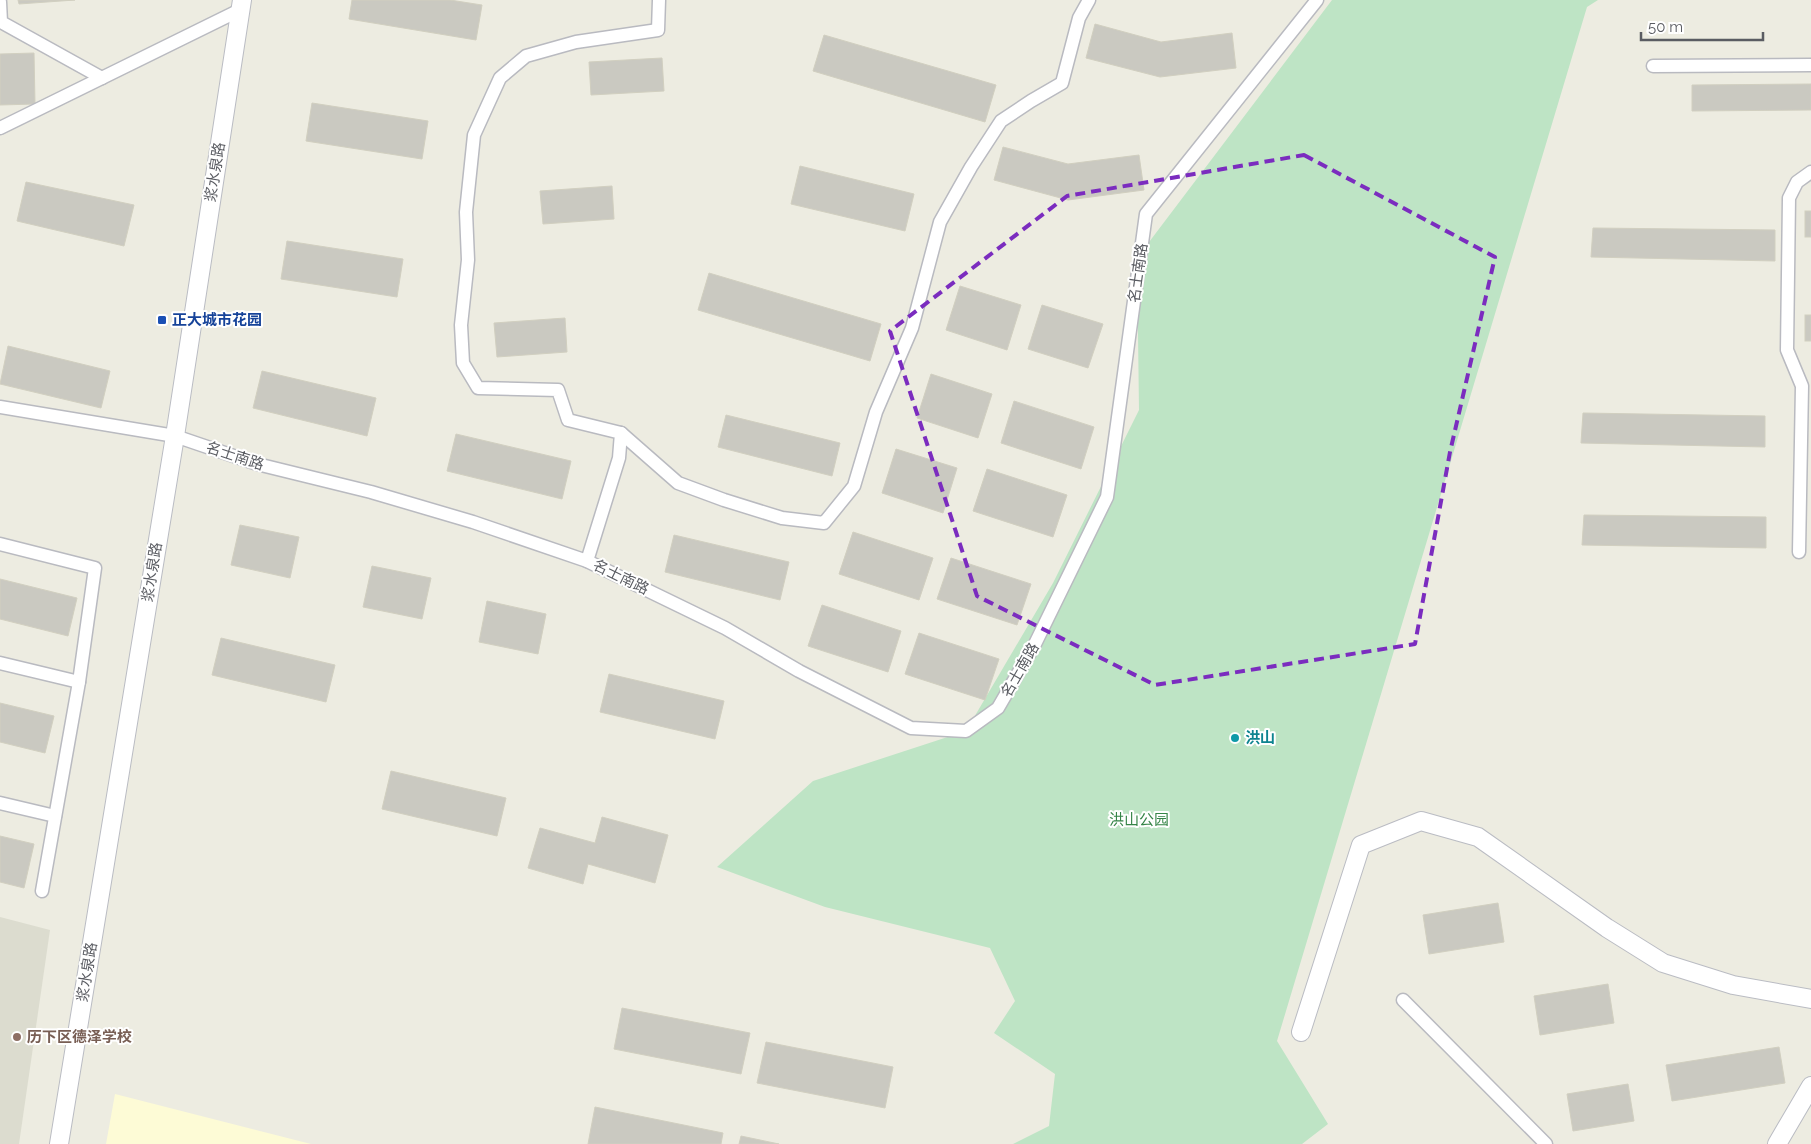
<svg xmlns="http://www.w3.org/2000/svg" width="1811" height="1144" viewBox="0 0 1811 1144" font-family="Raleway,'Noto Sans SC',sans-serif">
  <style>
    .commercial { fill: #fdfbd6 }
    .education { fill: #dcdccf }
    .green { fill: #bee4c5 }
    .building { fill: #cac9c1; stroke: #d1cfc0 }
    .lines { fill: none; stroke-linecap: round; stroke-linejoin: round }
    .street-casing { stroke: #b9bac0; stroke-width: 15 }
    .secondary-casing { stroke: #babcc3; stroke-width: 20 }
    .street { stroke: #fff; stroke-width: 12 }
    .secondary { stroke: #fff; stroke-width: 18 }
    .marked { fill: none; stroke: #7b2cbf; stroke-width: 4; stroke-dasharray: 10 6; stroke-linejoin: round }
    .transit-dot { fill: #1a4fb4; stroke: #fff; stroke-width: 2 }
    .culture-dot { fill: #0f9aa8; stroke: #fff; stroke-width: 2 }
    .education-dot { fill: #8d6e63; stroke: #fff; stroke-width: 2 }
    .labels { text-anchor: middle; stroke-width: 4; stroke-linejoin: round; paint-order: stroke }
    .street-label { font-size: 15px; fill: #5a5c62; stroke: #fff }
    .transit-label { font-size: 15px; font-weight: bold; fill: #164399; stroke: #fff; text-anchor: start }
    .culture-label { font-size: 15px; font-weight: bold; fill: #0d838f; stroke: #fff; text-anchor: start }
    .park-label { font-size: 15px; fill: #368548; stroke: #fff }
    .education-label { font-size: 15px; font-weight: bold; fill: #785e54; stroke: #fff; text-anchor: start }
  </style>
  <rect width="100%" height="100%" fill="#edece1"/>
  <path class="commercial" d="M115,1094L311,1144H106Z"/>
  <path class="education" d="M0,917L50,930L19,1144H0Z"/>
  <path class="green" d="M1332,0H1598L1587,7L1277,1041L1328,1124L1302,1144H1013L1049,1126L1055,1074L994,1033L1015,1001L990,948L825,907L717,867L813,781L966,731L1053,583L1139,410L1137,258Z"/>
  <g class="building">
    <path d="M18,0H75L19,4Z"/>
    <path d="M352,0H450L482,5L476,40L349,19Z"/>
    <path d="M1095,24L1161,42L1232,33L1236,68L1160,77L1086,58Z"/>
    <path d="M824,35L996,85L985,122L813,71Z"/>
    <path d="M34,53L35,104L0,105V54Z"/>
    <path d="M662,58L664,91L591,95L589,62Z"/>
    <path d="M1811,84V110L1692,111V85Z"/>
    <path d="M312,103L428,121L422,159L306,141Z"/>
    <path d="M1003,147L1068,164L1139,155L1144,190L1068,200L994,180Z"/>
    <path d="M800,166L914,194L905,231L791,204Z"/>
    <path d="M26,182L134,205L124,246L17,221Z"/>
    <path d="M612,186L614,219L543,224L540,191Z"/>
    <rect x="1805" y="211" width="6" height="26"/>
    <path d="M1593,228L1775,230V261L1591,257Z"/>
    <path d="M287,241L403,259L397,297L281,279Z"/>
    <path d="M709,273L881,324L870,361L698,310Z"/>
    <path d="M960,286L1021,305L1007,350L946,330Z"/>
    <path d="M1042,305L1103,324L1088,368L1028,349Z"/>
    <rect x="1805" y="315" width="6" height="26"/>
    <path d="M565,318L567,352L497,357L494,323Z"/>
    <path d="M8,346L110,371L101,408L0,384Z"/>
    <path d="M262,371L376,398L367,436L253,408Z"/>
    <path d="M931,374L992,394L978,438L917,418Z"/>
    <path d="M1014,401L1094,427L1081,469L1001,443Z"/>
    <path d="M1583,413L1765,416V447L1581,443Z"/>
    <path d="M726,415L840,443L832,476L718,447Z"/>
    <path d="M456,434L571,461L562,499L447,471Z"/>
    <path d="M896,449L957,468L943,513L882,493Z"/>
    <path d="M987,469L1067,495L1053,537L973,511Z"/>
    <path d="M1584,515L1766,517V548L1582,545Z"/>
    <path d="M240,525L299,537L290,578L231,565Z"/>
    <path d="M853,532L933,558L919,600L839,574Z"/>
    <path d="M674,535L789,562L780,600L665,572Z"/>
    <path d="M951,558L1031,584L1017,625L937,599Z"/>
    <path d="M372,566L431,578L422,619L363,607Z"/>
    <path d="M0,579L77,598L68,636L0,619Z"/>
    <path d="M487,601L546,614L538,654L479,642Z"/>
    <path d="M822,605L901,631L888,672L808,646Z"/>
    <path d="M919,633L999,659L985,700L905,674Z"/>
    <path d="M221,638L335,665L326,702L212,675Z"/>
    <path d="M609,674L724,701L715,739L600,712Z"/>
    <path d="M0,703L54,716L45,753L0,742Z"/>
    <path d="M391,771L506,798L497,836L382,809Z"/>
    <path d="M602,817L668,835L655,883L588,864L583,884L528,868L540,828L595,843Z"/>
    <path d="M0,836L34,844L24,888L0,882Z"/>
    <path d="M1498,903L1504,942L1429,954L1423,915Z"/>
    <path d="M1608,984L1614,1023L1540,1035L1534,996Z"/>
    <path d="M622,1008L750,1033L741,1074L614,1049Z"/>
    <path d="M766,1042L893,1067L885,1108L757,1083Z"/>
    <path d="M1779,1047L1785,1083L1672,1101L1666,1065Z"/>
    <path d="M1628,1084L1634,1121L1573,1131L1567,1094Z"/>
    <path d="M595,1107L723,1133L721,1144H588Z"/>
    <path d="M741,1136L779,1144H739Z"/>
  </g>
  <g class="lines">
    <g class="street-casing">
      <g id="street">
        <path d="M0,2L1,22L102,78"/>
        <path d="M1653,66L1811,65"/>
        <path d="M0,128L240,10"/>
        <path d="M0,407L175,436L257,464L371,492L473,522L587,561L725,628L799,671L911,728L966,731L998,708L1035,644L1107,497L1146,214L1317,0"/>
        <path d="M621,433L678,483L724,500L782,518L824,523L854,486L876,412L912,328L940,222L971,167L1001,121L1031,101L1062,83L1079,18L1089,0"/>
        <path d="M0,544L95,568L79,682"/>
        <path d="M1799,552L1802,386L1787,350L1789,198L1797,182L1811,172"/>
        <path d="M587,561L619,458L621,433L568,420L558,390L478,388L463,363L461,325L468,260L466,212L474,135L500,78L526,56L576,42L658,30L659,0"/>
        <path d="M0,663L79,682L42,891"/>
        <path d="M0,803L55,816"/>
        <path d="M1403,1000L1546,1144"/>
      </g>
    </g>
    <g class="secondary-casing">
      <g id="secondary">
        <path d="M1301,1032L1361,845L1421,821L1478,837L1607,928L1663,963L1733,985L1811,999"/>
        <path d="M59,1144L175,436L242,0"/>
        <path d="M1777,1144L1811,1086"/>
      </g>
    </g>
    <use href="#street" class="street"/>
    <use href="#secondary" class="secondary"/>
  </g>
  <path class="marked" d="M1304,155L1495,257L1450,452L1415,644L1155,685L977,596L890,331L1067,196Z"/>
  <rect class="transit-dot" x="157" y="315" width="10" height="10" rx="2.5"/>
  <circle class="culture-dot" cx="1235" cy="738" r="5"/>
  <circle class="education-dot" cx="17" cy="1037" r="5"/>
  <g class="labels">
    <g class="street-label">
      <text transform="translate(215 172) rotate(-81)" y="5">浆水泉路</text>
      <text transform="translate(1138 273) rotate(-82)" y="5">名士南路</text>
      <text transform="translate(235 456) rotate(18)" y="5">名士南路</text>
      <text transform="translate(152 572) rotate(-81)" y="5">浆水泉路</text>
      <text transform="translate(621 577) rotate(26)" y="5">名士南路</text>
      <text transform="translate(1020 670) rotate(-60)" y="5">名士南路</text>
      <text transform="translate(87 972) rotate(-81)" y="5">浆水泉路</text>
    </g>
    <g class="transit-label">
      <text x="172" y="325">正大城市花园</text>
    </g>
    <g class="culture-label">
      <text x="1245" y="743">洪山</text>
    </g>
    <g class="park-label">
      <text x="1139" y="825">洪山公园</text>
    </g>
    <g class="education-label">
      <text x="27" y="1042">历下区德泽学校</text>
    </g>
  </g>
  <path d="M1641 32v8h122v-8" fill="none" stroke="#5a5c62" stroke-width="2.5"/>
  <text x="1648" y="32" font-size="15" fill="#5a5c62" stroke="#ffffff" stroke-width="4" paint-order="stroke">50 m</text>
</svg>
